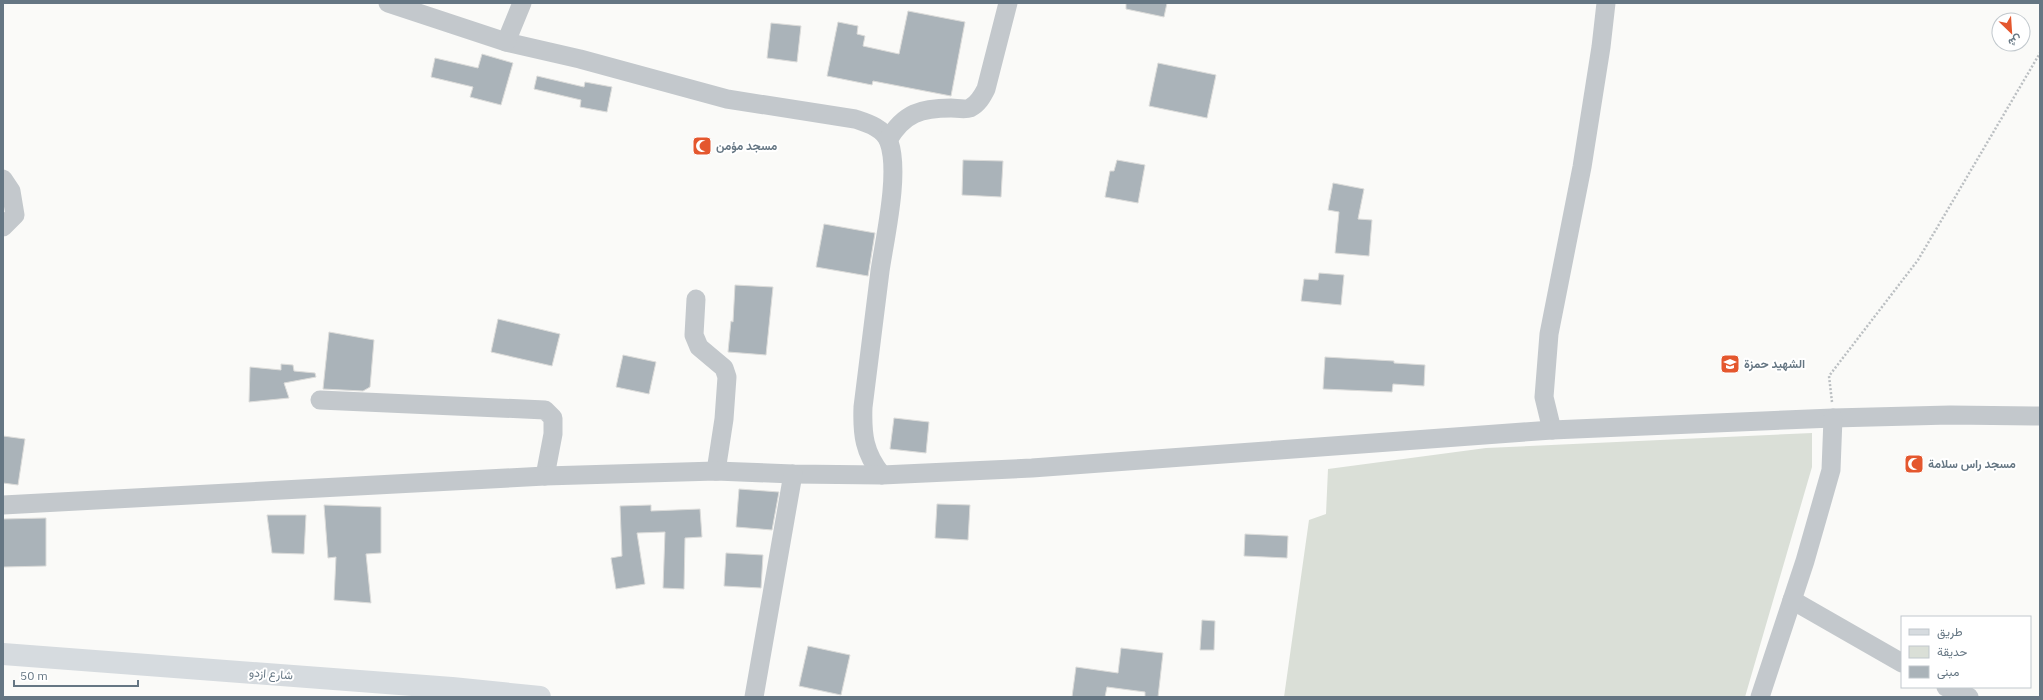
<svg xmlns="http://www.w3.org/2000/svg" width="2043" height="700" viewBox="0 0 2043 700" font-family="'IBM Plex Sans',Vazirmatn,sans-serif">
  <style>
    .green { fill: #dadfd7 }
    .building { fill: #aab3b9; stroke: #dcdcda }
    .lines { fill: none; stroke-linecap: round; stroke-linejoin: round }
    .path { stroke: #bbbfc2; stroke-width: 2.5; stroke-dasharray: 2 2; stroke-linecap: butt }
    .street { stroke: #c3c8cc; stroke-width: 19 }
    .secondary { stroke: #d6dbdf; stroke-width: 22 }
    .labels { text-anchor: middle; stroke-width: 4; stroke-linejoin: round; paint-order: stroke }
    .poi-label { font-size: 12px; font-weight: bold; fill: #657683; stroke: #fff; text-anchor: start }
    .street-label { font-size: 12px; fill: #657683; stroke: #fff }
  </style>
  <rect width="100%" height="100%" fill="#fafaf8"/>
  <path class="green" d="M1812,433V467L1745,697H1284L1309,520L1326,514L1328,469L1486,448Z"/>
  <g class="building">
    <path d="M1126,3H1167L1164,17L1126,9Z"/>
    <path d="M908,11L965,22L951,96L873,81L872,85L827,76L838,22L858,26L857,34L865,36L863,46L899,54Z"/>
    <path d="M771,23L801,26L797,62L767,58Z"/>
    <path d="M482,54L513,63L501,105L470,97L473,87L431,77L435,58L478,68Z"/>
    <path d="M1158,63L1216,75L1207,118L1149,106Z"/>
    <path d="M537,76L584,87L585,82L612,87L607,112L580,107L581,100L534,89Z"/>
    <path d="M963,160L1003,161L1001,197L962,195Z"/>
    <path d="M1117,160L1145,165L1138,203L1105,197L1110,171H1114Z"/>
    <path d="M1333,183L1364,189L1358,219L1372,220L1369,256L1335,253L1339,212L1328,210Z"/>
    <path d="M824,224L875,233L868,276L816,267Z"/>
    <path d="M1319,273L1344,275L1341,305L1301,301L1304,279L1318,280Z"/>
    <path d="M735,285L773,287L766,355L728,352L731,321L733,322Z"/>
    <path d="M498,319L560,334L552,366L491,352Z"/>
    <path d="M329,332L374,340L370,387L363,391L323,389Z"/>
    <path d="M623,355L656,362L649,394L616,387Z"/>
    <path d="M1325,357L1394,361V363L1425,365L1424,386L1393,384L1392,392L1323,389Z"/>
    <path d="M281,364L293,365L294,371L315,373L316,377L284,383L289,398L249,402L250,367L281,370Z"/>
    <path d="M894,418L929,422L926,453L890,449Z"/>
    <path d="M3,436L25,439L18,485L3,483Z"/>
    <path d="M739,489L779,492L772,530L736,527Z"/>
    <path d="M937,504L970,505L968,540L935,538Z"/>
    <path d="M324,505L381,507V553L366,554L371,603L334,600L336,557L328,558Z"/>
    <path d="M651,505V511L700,509L702,537L685,538L684,589L663,588L665,532L637,533L645,584L616,589L611,558L622,556L620,506Z"/>
    <path d="M267,515H306L304,554L272,553Z"/>
    <path d="M46,518V566L3,567V519Z"/>
    <path d="M1245,534L1288,536L1287,558L1244,556Z"/>
    <path d="M726,553L763,555L761,588L724,586Z"/>
    <path d="M1202,620L1215,621L1214,650H1200Z"/>
    <path d="M808,646L850,655L841,695L799,686Z"/>
    <path d="M1121,648L1163,653L1158,697H1145V692L1107,687L1105,697H1072L1076,667L1118,673Z"/>
  </g>
  <g class="lines">
    <path class="path" d="M1832,402L1829,376L1918,260L2040,53"/>
    <g class="street">
      <path d="M388,3L506,42L580,59L727,99L855,119C867,123 884,128 889,142C900,173 885,237 880,271C874,316 869,362 863,407C862,434 864,453 882,475"/>
      <path d="M506,42L522,3"/>
      <path d="M888,140C904,113 921,108 951,108C956,108 965,110 970,108C978,104 982,97 986,89L1008,3"/>
      <path d="M3,179L11,191L15,215L3,227"/>
      <path d="M696,299L694,335L699,347L724,368L727,377L724,419L716,471"/>
      <path d="M320,400L545,410L553,418V434L545,476"/>
      <path d="M1552,430L1544,397L1549,334L1582,167L1601,47L1606,3"/>
      <path d="M3,505L545,476L716,471L793,474L882,475L1032,468L1552,430L1833,418L1950,415L2040,416"/>
      <path d="M1792,600L1902,663"/>
      <path d="M1946,687L1969,697"/>
      <path d="M754,697L793,474"/>
      <path d="M1760,697L1805,561L1831,470L1833,418"/>
    </g>
    <path class="secondary" d="M3,654L452,688L540,697"/>
  </g>
  <defs>
    <g id="mosque-square" transform="scale(1)"><rect x="-9" y="-9" width="18" height="18" rx="4" fill="#e4572e" stroke="#fff"/><path d="M3.5-4.9A6 6 0 1 0 3.5 4.9A5 5 0 1 1 3.5-4.9Z" fill="#fff"/></g>
    <g id="school-square" transform="scale(1)"><rect x="-9" y="-9" width="18" height="18" rx="4" fill="#e4572e" stroke="#fff"/><path d="M0-5L7-2L0 1L-7-2ZM-4 1L0 2.5L4 1V4Q0 6-4 4Z" fill="#fff"/></g>
  </defs>
  <g fill-rule="evenodd">
    <use href="#mosque-square" x="702" y="146"/>
    <use href="#school-square" x="1730" y="364"/>
    <use href="#mosque-square" x="1914" y="464"/>
  </g>
  <g class="labels">
    <g class="poi-label">
      <text x="716" y="150">مسجد مؤمن</text>
      <text x="1744" y="368">الشهيد حمزة</text>
      <text x="1928" y="468">مسجد راس سلامة</text>
    </g>
    <g class="street-label">
      <text transform="translate(271 674) rotate(4)" y="4">شارع ازدو</text>
    </g>
  </g>
  <rect width="2043" height="700" fill="none" stroke="#657683" stroke-width="8"/>
  <rect x="1901" y="616" width="130" height="72" fill="#ffffff" stroke="#c1c8cd"/>
  <rect x="1909" y="629" width="20" height="6" fill="#d6dbdf" stroke="#c1c8cd"/>
  <text x="1937" y="636" font-size="12" fill="#657683">طريق</text>
  <rect x="1909" y="646" width="20" height="12" fill="#dadfd7" stroke="#c1c8cd"/>
  <text x="1937" y="656" font-size="12" fill="#657683">حديقة</text>
  <rect x="1909" y="666" width="20" height="12" fill="#aab3b9" stroke="#c1c8cd"/>
  <text x="1937" y="676" font-size="12" fill="#657683">مبنى</text>
  <g transform="translate(2011 32) rotate(155)"><circle r="19" fill="#ffffff" stroke="#c1c8cd"/>
  <path d="M0-3L7 15L0 10L-7 15Z" fill="#e4572e"/>
  <text y="-6" font-size="11" font-weight="bold" text-anchor="middle" fill="#657683">ش</text>
  </g>
  <path d="M14 680v6h124v-6" fill="none" stroke="#657683" stroke-width="2"/>
  <text x="20" y="680" font-size="12" fill="#657683" stroke="#ffffff" stroke-width="3" paint-order="stroke">50 m</text>
</svg>
